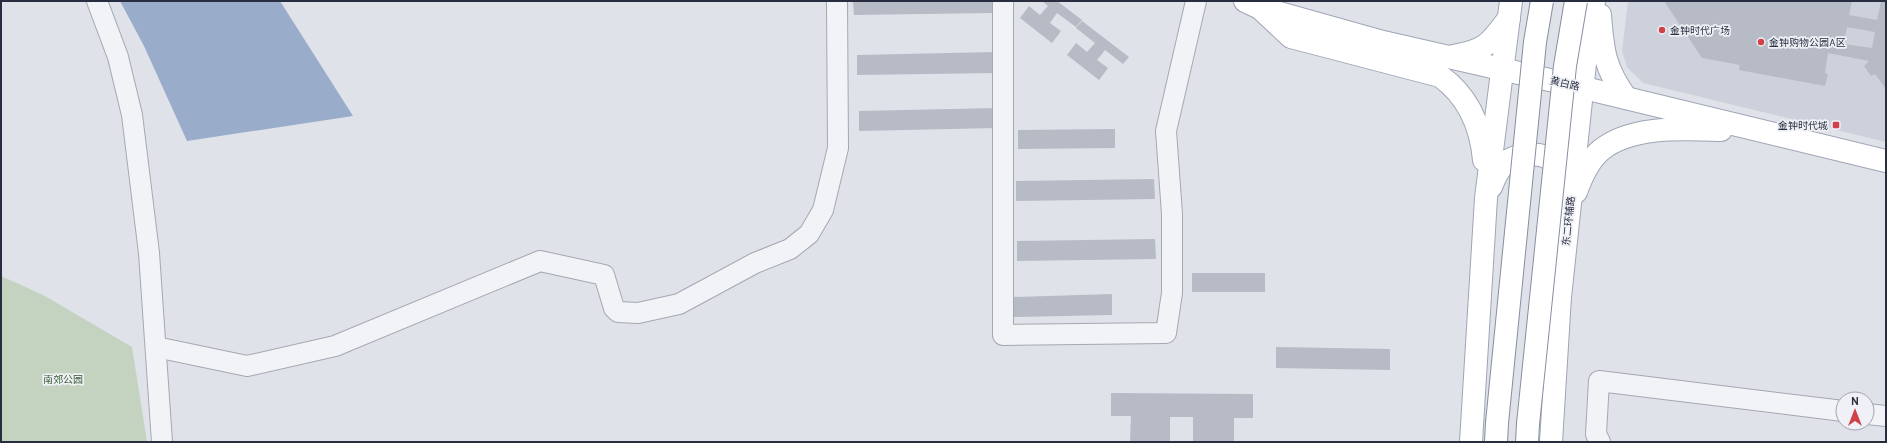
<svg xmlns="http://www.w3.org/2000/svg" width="1887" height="443" viewBox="0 0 1887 443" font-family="Overpass,'Noto Sans SC',sans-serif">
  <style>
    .built { fill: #cdd1db }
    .green { fill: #c3d3c0 }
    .water { fill: #99acca }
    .building { fill: #b6bbc6; fill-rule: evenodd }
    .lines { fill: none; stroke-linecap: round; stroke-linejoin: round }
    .minor-casing { stroke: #a4a8b3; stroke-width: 22 }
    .major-casing { stroke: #9ea5b5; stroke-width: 24 }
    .highway-casing { stroke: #868ea0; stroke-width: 24 }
    .minor { stroke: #f2f3f7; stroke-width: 20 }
    .major { stroke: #fff; stroke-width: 22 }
    .highway { stroke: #fff; stroke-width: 22 }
    .highway-bridge-casing { stroke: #868ea0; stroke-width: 24; stroke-linecap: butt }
    .highway-bridge { stroke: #fff; stroke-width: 22 }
    .poi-dot { fill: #d04249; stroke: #eff1f6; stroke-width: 1.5 }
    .labels { text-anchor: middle; stroke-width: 3.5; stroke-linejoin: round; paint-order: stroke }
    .poi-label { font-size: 10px; fill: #282e40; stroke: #eff1f6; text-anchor: start }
    .street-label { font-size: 10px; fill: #282e40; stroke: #eff1f6 }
    .park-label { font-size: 10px; fill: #385c35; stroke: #eff1f6 }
  </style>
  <rect width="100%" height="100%" fill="#dfe2e9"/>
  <path class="built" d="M1628,1H1886V142L1643,83L1627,67L1622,51Z"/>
  <path class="green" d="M1,276L43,295L132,347L147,442H1Z"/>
  <path class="water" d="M120,1H280L353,116L187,141L144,46Z"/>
  <g class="building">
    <path d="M853,1H992V13L854,15Z"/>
    <path d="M1042,1H1057L1082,20L1076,27L1057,13L1050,23L1061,31L1052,43L1020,18L1029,6L1040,15L1048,6Z"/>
    <path d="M1664,1H1852L1849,15L1877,20L1881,1H1886V89L1875,74L1871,76L1864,66L1869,61L1828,53L1825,73L1828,74L1825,86L1739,70L1740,65L1702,58ZM1847,27L1875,32L1872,48L1844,44Z"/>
    <path d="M1082,21L1129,57L1123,64L1105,50L1097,60L1108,68L1099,80L1067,55L1076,43L1087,52L1095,43L1076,28Z"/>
    <path d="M995,52L996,73L857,75V55Z"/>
    <path d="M997,108V128L859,131V111Z"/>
    <path d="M1115,129V148L1018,149V130Z"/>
    <path d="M1154,179L1155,199L1016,201V181Z"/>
    <path d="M1155,239L1156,259L1017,261V241Z"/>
    <rect x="1192" y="273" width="73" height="19"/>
    <path d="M1112,294V315L1013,317V297Z"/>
    <path d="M1276,347L1390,349V370L1276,368Z"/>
    <path d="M1111,393L1253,394V418H1234V441H1193V417H1170V442H1130L1131,416H1111Z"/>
  </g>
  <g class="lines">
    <g class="minor-casing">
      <g id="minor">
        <path d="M97,1L118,57L132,115L149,253L162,442"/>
        <path d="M1003,1V335L1166,333L1172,293V214L1166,131L1196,1"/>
        <path d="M156,347L247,366L335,346L540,261L604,275L614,308L618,312L638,313L679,304L755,263L790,249L809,234L823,210L838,148L837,1"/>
        <path d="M1867,414L1886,416"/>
        <path d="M1600,442L1596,434L1599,381L1843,411"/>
      </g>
    </g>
    <g class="major-casing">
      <g id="major">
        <path d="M1245,1L1258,7L1383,42L1576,86L1886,161"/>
        <path d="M1261,9L1291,37L1440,76C1468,96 1481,126 1484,160"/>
        <path d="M1600,15C1603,51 1604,67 1626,98"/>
        <path d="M1453,56C1485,51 1490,44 1509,18"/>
        <path d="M1491,187C1494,179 1498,170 1505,163C1515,154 1540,151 1551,160C1557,165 1561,171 1564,177"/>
        <path d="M1576,192C1581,178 1589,160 1601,150C1632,125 1684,129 1721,130"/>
        <path d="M1471,442L1486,198L1511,1"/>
        <path d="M1551,442L1560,297L1589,26L1594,1"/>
      </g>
    </g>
    <g class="highway-casing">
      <g id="highway">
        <path d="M1496,442L1497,423"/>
        <path d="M1527,442L1528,424"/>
      </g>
    </g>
    <use href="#minor" class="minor"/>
    <use href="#major" class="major"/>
    <use href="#highway" class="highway"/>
    <g class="highway-bridge-casing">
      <g id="highway-bridge">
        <path d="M1497,423L1535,42L1542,1"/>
        <path d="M1528,424L1565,66L1576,1"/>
      </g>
    </g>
    <use href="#highway-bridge" class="highway-bridge"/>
  </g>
  <g class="poi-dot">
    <circle cx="1662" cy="30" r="4"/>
    <circle cx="1761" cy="42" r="4"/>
    <rect x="1832" y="121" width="8" height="8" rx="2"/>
  </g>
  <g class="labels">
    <g class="poi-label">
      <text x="1670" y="34">金钟时代广场</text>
      <text x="1769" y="46">金钟购物公园A区</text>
      <text x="1828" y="129" text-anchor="end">金钟时代城</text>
    </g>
    <g class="street-label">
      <text transform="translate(1565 83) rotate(13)" y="4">黄白路</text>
      <text transform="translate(1568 221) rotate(-84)" y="4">东二环辅路</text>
    </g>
    <g class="park-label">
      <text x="63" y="383">南郊公园</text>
    </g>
  </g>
  <rect width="1887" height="443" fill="none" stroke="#282e40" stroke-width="4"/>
  <g transform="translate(1855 411)"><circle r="19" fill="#eff1f6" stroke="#9fa3ad"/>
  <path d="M0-3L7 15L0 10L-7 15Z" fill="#d04249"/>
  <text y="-6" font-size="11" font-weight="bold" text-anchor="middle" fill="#282e40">N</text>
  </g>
</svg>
